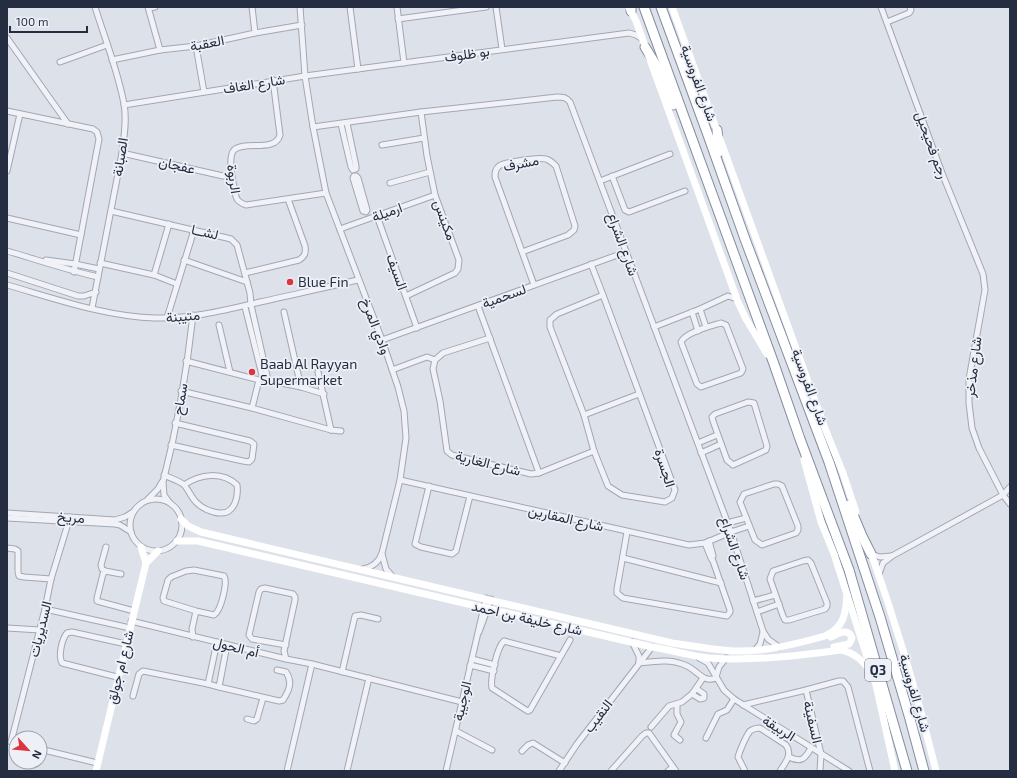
<svg xmlns="http://www.w3.org/2000/svg" width="1017" height="778" viewBox="0 0 1017 778" font-family="'Exo 2',Vazirmatn,sans-serif">
  <style>
    .lines { fill: none; stroke-linecap: round; stroke-linejoin: round }
    .street-casing { stroke: #a2a7b3; stroke-width: 7 }
    .highway-casing { stroke: #838da1; stroke-width: 11 }
    .street { stroke: #f0f2f7; stroke-width: 5 }
    .secondary { stroke: #fff; stroke-width: 7 }
    .highway { stroke: #fff; stroke-width: 9 }
    .poi-dot { fill: #db3541; stroke: #edf0f6; stroke-width: 1.5 }
    .labels { text-anchor: middle; stroke-width: 3.5; stroke-linejoin: round; paint-order: stroke }
    .shield { fill: #edf0f6; stroke: #616877; stroke-width: 1 }
    .shield-label { font-size: 13px; font-weight: bold; fill: #252d41 }
    .street-label { font-size: 14px; fill: #252d41; stroke: #edf0f6 }
    .poi-label { font-size: 14px; fill: #252d41; stroke: #edf0f6; text-anchor: start }
  </style>
  <rect width="100%" height="100%" fill="#dde1e9"/>
  <g class="lines">
    <g class="street-casing">
      <g id="street">
        <path d="M148,7L160,50"/>
        <path d="M252,7L255,33"/>
        <path d="M300,7L305,76L313,127L326,193L382,340L398,387L404,411L406,438L400,480L382,553C379,562 373,567 363,569"/>
        <path d="M350,7L358,69"/>
        <path d="M397,7L404,63"/>
        <path d="M496,7L502,49"/>
        <path d="M881,7L942,173L983,274L985,290L969,379V403L972,428L979,448L1003,495L1010,504"/>
        <path d="M149,8L155,7"/>
        <path d="M398,19L486,7"/>
        <path d="M887,22L909,13L911,10L910,7"/>
        <path d="M7,38L68,124"/>
        <path d="M196,46L204,92"/>
        <path d="M112,60L160,50L196,46L255,33L302,25"/>
        <path d="M60,62L107,45"/>
        <path d="M273,80L280,135C275,153 245,140 234,150C228,156 232,179 234,187C236,197 235,201 246,205L326,193"/>
        <path d="M124,105L305,76L629,33L636,35L641,38"/>
        <path d="M7,111L93,129L97,132L99,139L74,272"/>
        <path d="M341,124L351,167L353,170L356,169V166L347,123"/>
        <path d="M313,127L421,112L557,97C563,97 566,97 570,102L731,532L763,631L768,639L779,647"/>
        <path d="M382,145L424,138"/>
        <path d="M122,153L223,176L231,175"/>
        <path d="M7,171L20,114"/>
        <path d="M354,176H356L358,178L367,210L366,212L363,211L353,178Z"/>
        <path d="M612,176L625,210L629,212L685,191"/>
        <path d="M600,181L670,154"/>
        <path d="M390,183L430,172"/>
        <path d="M111,211L227,238L231,239L237,245L250,293L251,305L268,380"/>
        <path d="M377,216L417,328"/>
        <path d="M7,218L81,235"/>
        <path d="M340,229L435,195"/>
        <path d="M7,251C38,260 67,270 98,277"/>
        <path d="M522,252L568,235L574,230L575,226L556,166C553,163 550,160 546,159C539,157 505,162 499,166C495,169 495,173 495,177L534,285"/>
        <path d="M46,260L75,264L99,269"/>
        <path d="M184,260L247,282"/>
        <path d="M100,263L154,275L177,284"/>
        <path d="M591,264L603,295L675,490L672,498L665,502L622,495L608,486L594,451L584,415L550,327V320L557,314L603,295"/>
        <path d="M7,273L78,296H84L96,292"/>
        <path d="M245,273L299,260C305,256 306,253 305,246L288,199"/>
        <path d="M154,275L169,224"/>
        <path d="M7,285C53,298 107,317 155,318C191,319 226,310 260,302C293,295 326,287 358,280"/>
        <path d="M406,296L455,273L458,269L459,260L435,195L427,156L421,112"/>
        <path d="M478,306L539,473"/>
        <path d="M245,307L263,379"/>
        <path d="M92,308L122,153C124,137 127,119 124,104C118,71 105,39 95,7"/>
        <path d="M700,309L706,327"/>
        <path d="M284,312L301,387"/>
        <path d="M692,312L698,331"/>
        <path d="M167,318L194,230"/>
        <path d="M721,323L726,325L743,369L741,373L701,387L697,384L681,342C686,332 711,326 721,323Z"/>
        <path d="M219,325L230,372"/>
        <path d="M654,327L700,309L728,296L737,299"/>
        <path d="M490,338L443,353L435,360L433,369L440,401L447,451L452,455L531,474L539,473L594,451"/>
        <path d="M382,340L626,252"/>
        <path d="M186,361L259,380L252,408"/>
        <path d="M392,370L427,357L435,360"/>
        <path d="M318,372L331,430"/>
        <path d="M266,380L301,387L324,394"/>
        <path d="M181,391L252,408L331,430L341,431"/>
        <path d="M748,402L754,403L767,446L766,450L733,465L727,460L713,421L712,417L715,414Z"/>
        <path d="M584,415L639,394"/>
        <path d="M698,443L717,435"/>
        <path d="M171,445L243,461L249,462L252,459L254,444L250,441L175,423"/>
        <path d="M701,453L721,444"/>
        <path d="M164,475C170,478 180,481 184,485C189,490 191,498 197,503C204,510 223,518 231,509C237,503 238,492 237,485C222,471 200,474 184,485"/>
        <path d="M400,480L689,545L705,543L731,532L749,526"/>
        <path d="M774,484H778L782,486L798,526V530L796,533L762,545L755,540L740,502L744,494Z"/>
        <path d="M429,486L415,544L421,547L452,554L456,551L470,496"/>
        <circle cx="156" cy="525" r="26"/>
        <path d="M148,499L158,489L162,482"/>
        <path d="M169,502L164,495L163,482C177,428 187,370 193,315"/>
        <path d="M7,513L115,520L125,517L133,512"/>
        <path d="M7,518L115,524L120,525L131,532"/>
        <path d="M727,523L746,518"/>
        <path d="M627,532L617,589V593L623,598L727,616L730,612V610L713,561L711,558L705,543"/>
        <path d="M709,541L713,556"/>
        <path d="M7,548L15,549L18,551V572L19,576L24,577L51,579"/>
        <path d="M382,554L386,569L393,577"/>
        <path d="M871,554L880,557L891,556"/>
        <path d="M623,558L721,583"/>
        <path d="M808,560L811,563L827,603V606L825,609L789,620H785L783,616L770,579L773,571L803,561Z"/>
        <path d="M105,571L102,569L101,565L106,547"/>
        <path d="M121,574L105,571L103,574L97,598V601L134,611"/>
        <path d="M879,574L883,563L892,556L1003,495L1010,487"/>
        <path d="M753,601L775,595"/>
        <path d="M45,609L130,628"/>
        <path d="M757,612L779,604"/>
        <path d="M131,621L286,659L312,664L462,702"/>
        <path d="M7,628L40,630"/>
        <path d="M479,632L491,599"/>
        <path d="M193,637L192,629L196,611L214,615C221,611 228,582 224,576L194,570L186,571L171,577L168,580L163,598L164,601L196,611"/>
        <path d="M217,642L208,684L219,687L227,645"/>
        <path d="M632,642L639,656V663"/>
        <path d="M286,645L252,639L249,635L259,592L261,589L265,588L293,594L295,597V600L284,651L286,659"/>
        <path d="M755,650L760,644L763,632"/>
        <path d="M561,656L504,641C497,647 490,679 492,688L526,710L528,711L530,710L570,640"/>
        <path d="M699,658L708,663L724,690L734,699L849,771"/>
        <path d="M472,659L495,665"/>
        <path d="M639,663C656,661 673,658 689,667C698,672 704,683 716,678"/>
        <path d="M470,665L494,671"/>
        <path d="M342,672L355,616L361,615L378,619"/>
        <path d="M117,677L62,663C58,655 62,639 67,633L72,632L126,644"/>
        <path d="M716,677L719,667L726,658"/>
        <path d="M219,687L279,701L283,700C289,691 293,682 286,672L277,670"/>
        <path d="M806,690L821,754L820,771"/>
        <path d="M692,694L700,699L704,698V694L697,689"/>
        <path d="M133,696L139,674L143,671L208,684"/>
        <path d="M677,704V714L681,722L674,735L680,740"/>
        <path d="M743,705L806,690L839,681H843L848,687L870,771"/>
        <path d="M247,719L254,721L257,719L263,698"/>
        <path d="M651,727L669,706L682,702L692,694L703,678"/>
        <path d="M456,731L492,750"/>
        <path d="M706,738L718,714L727,710L734,699"/>
        <path d="M11,742L45,609L51,579L70,517"/>
        <path d="M40,749L97,763"/>
        <path d="M522,751L528,745L533,743L565,763"/>
        <path d="M789,757C801,763 805,759 811,748"/>
        <path d="M287,771L312,664"/>
        <path d="M347,771L369,678"/>
        <path d="M446,771L486,598"/>
        <path d="M559,771L577,744L652,647"/>
        <path d="M611,771L642,736L646,733H649L676,771"/>
        <path d="M668,771L673,767"/>
        <path d="M745,771L738,757C740,750 746,736 750,731C753,729 756,728 760,728L786,745C793,755 785,763 780,771"/>
      </g>
    </g>
    <g class="highway-casing">
      <g id="highway">
        <path d="M644,7L774,364L800,439L849,570L907,771"/>
        <path d="M661,7L708,135L745,239L829,462L880,617L910,719L924,771"/>
        <path d="M631,11V7"/>
        <path d="M645,47L656,65L673,105"/>
        <path d="M717,130L719,152"/>
        <path d="M849,505L862,536L871,554"/>
      </g>
    </g>
    <use href="#street" class="street"/>
    <g class="secondary">
      <path d="M672,7L826,431L843,473L856,512"/>
      <path d="M629,8L636,21L738,302L746,319L767,354"/>
      <path d="M804,460L821,522L834,554L876,685L895,771"/>
      <path d="M181,519L188,526L201,532L672,643C693,646 713,650 734,651C765,652 796,644 825,636C844,628 846,613 847,595"/>
      <path d="M177,541H198L652,647C671,650 690,656 709,658C753,661 797,656 841,650C855,653 863,661 872,673"/>
      <path d="M870,550C896,623 918,696 936,771"/>
      <path d="M146,563L158,551"/>
      <path d="M831,637C838,634 848,627 852,638L849,644L834,647"/>
      <path d="M96,771L146,563L141,547"/>
    </g>
    <use href="#highway" class="highway"/>
  </g>
  <g class="poi-dot">
    <circle cx="290" cy="282" r="4"/>
    <circle cx="252" cy="372" r="4"/>
  </g>
  <g class="labels">
    <rect class="shield" x="865" y="659" width="26" height="22" rx="3"/>
    <g class="shield-label">
      <text x="878" y="675">Q3</text>
    </g>
    <g class="street-label">
      <text transform="translate(207 43) rotate(-11)" y="5">العقبة</text>
      <text transform="translate(467 54) rotate(-8)" y="5">بو ظلوف</text>
      <text transform="translate(699 83) rotate(70)" y="5">شارع الفروسية</text>
      <text transform="translate(254 84) rotate(-9)" y="5">شارع الغاف</text>
      <text transform="translate(932 145) rotate(70)" y="5">رجم فحيحيل</text>
      <text transform="translate(120 157) rotate(-81)" y="5">الصبانة</text>
      <text transform="translate(521 163) rotate(-11)" y="5">مشرف</text>
      <text transform="translate(177 165) rotate(13)" y="5">عفجان</text>
      <text transform="translate(234 179) rotate(82)" y="5">الربوة</text>
      <text transform="translate(387 212) rotate(-20)" y="5">ارميلة</text>
      <text transform="translate(445 220) rotate(70)" y="5">مكينس</text>
      <text transform="translate(205 232) rotate(13)" y="5">لشــا</text>
      <text transform="translate(623 244) rotate(70)" y="5">شارع الشراع</text>
      <text transform="translate(397 272) rotate(70)" y="5">السيف</text>
      <text transform="translate(504 296) rotate(-20)" y="5">لسحمية</text>
      <text transform="translate(183 316) rotate(-5)" y="5">متيبنة</text>
      <text transform="translate(376 326) rotate(69)" y="5">وادي المرخ</text>
      <text transform="translate(973 367) rotate(-83)" y="5">شارع مذخر</text>
      <text transform="translate(810 387) rotate(70)" y="5">شارع الفروسية</text>
      <text transform="translate(180 399) rotate(-80)" y="5">سماح</text>
      <text transform="translate(488 463) rotate(14)" y="5">شارع الغارية</text>
      <text transform="translate(665 468) rotate(72)" y="5">الجسرة</text>
      <text transform="translate(71 517) rotate(4)" y="5">مريخ</text>
      <text transform="translate(566 518) rotate(13)" y="5">شارع المقارين</text>
      <text transform="translate(735 548) rotate(71)" y="5">شارع الشراع</text>
      <text transform="translate(527 618) rotate(13)" y="5">شارع خليفة بن احمد</text>
      <text transform="translate(40 629) rotate(-76)" y="5">السديريات</text>
      <text transform="translate(236 647) rotate(14)" y="5">أم الحول</text>
      <text transform="translate(120 667) rotate(-76)" y="5">شارع ام جولق</text>
      <text transform="translate(915 693) rotate(74)" y="5">شارع الفروسية</text>
      <text transform="translate(462 701) rotate(-77)" y="5">الوجيبة</text>
      <text transform="translate(598 716) rotate(-53)" y="5">النقيب</text>
      <text transform="translate(813 722) rotate(77)" y="5">السفينة</text>
      <text transform="translate(779 728) rotate(32)" y="5">الربيقة</text>
    </g>
    <g class="poi-label">
      <text x="298" y="287">Blue Fin</text>
      <text x="260" y="369">Baab Al Rayyan<tspan x="260" dy="16">Supermarket</tspan></text>
    </g>
  </g>
  <rect width="1017" height="778" fill="none" stroke="#252d41" stroke-width="16"/>
  <g transform="translate(28 750) rotate(117)"><circle r="19" fill="#edf0f6" stroke="#9da2ae"/>
  <path d="M0-3L7 15L0 10L-7 15Z" fill="#db3541"/>
  <text y="-6" font-size="11" font-weight="bold" text-anchor="middle" fill="#252d41">N</text>
  </g>
  <path d="M10 26v6h77v-6" fill="none" stroke="#252d41" stroke-width="2"/>
  <text x="16" y="26" font-size="12" fill="#252d41" stroke="#edf0f6" stroke-width="3" paint-order="stroke">100 m</text>
</svg>
